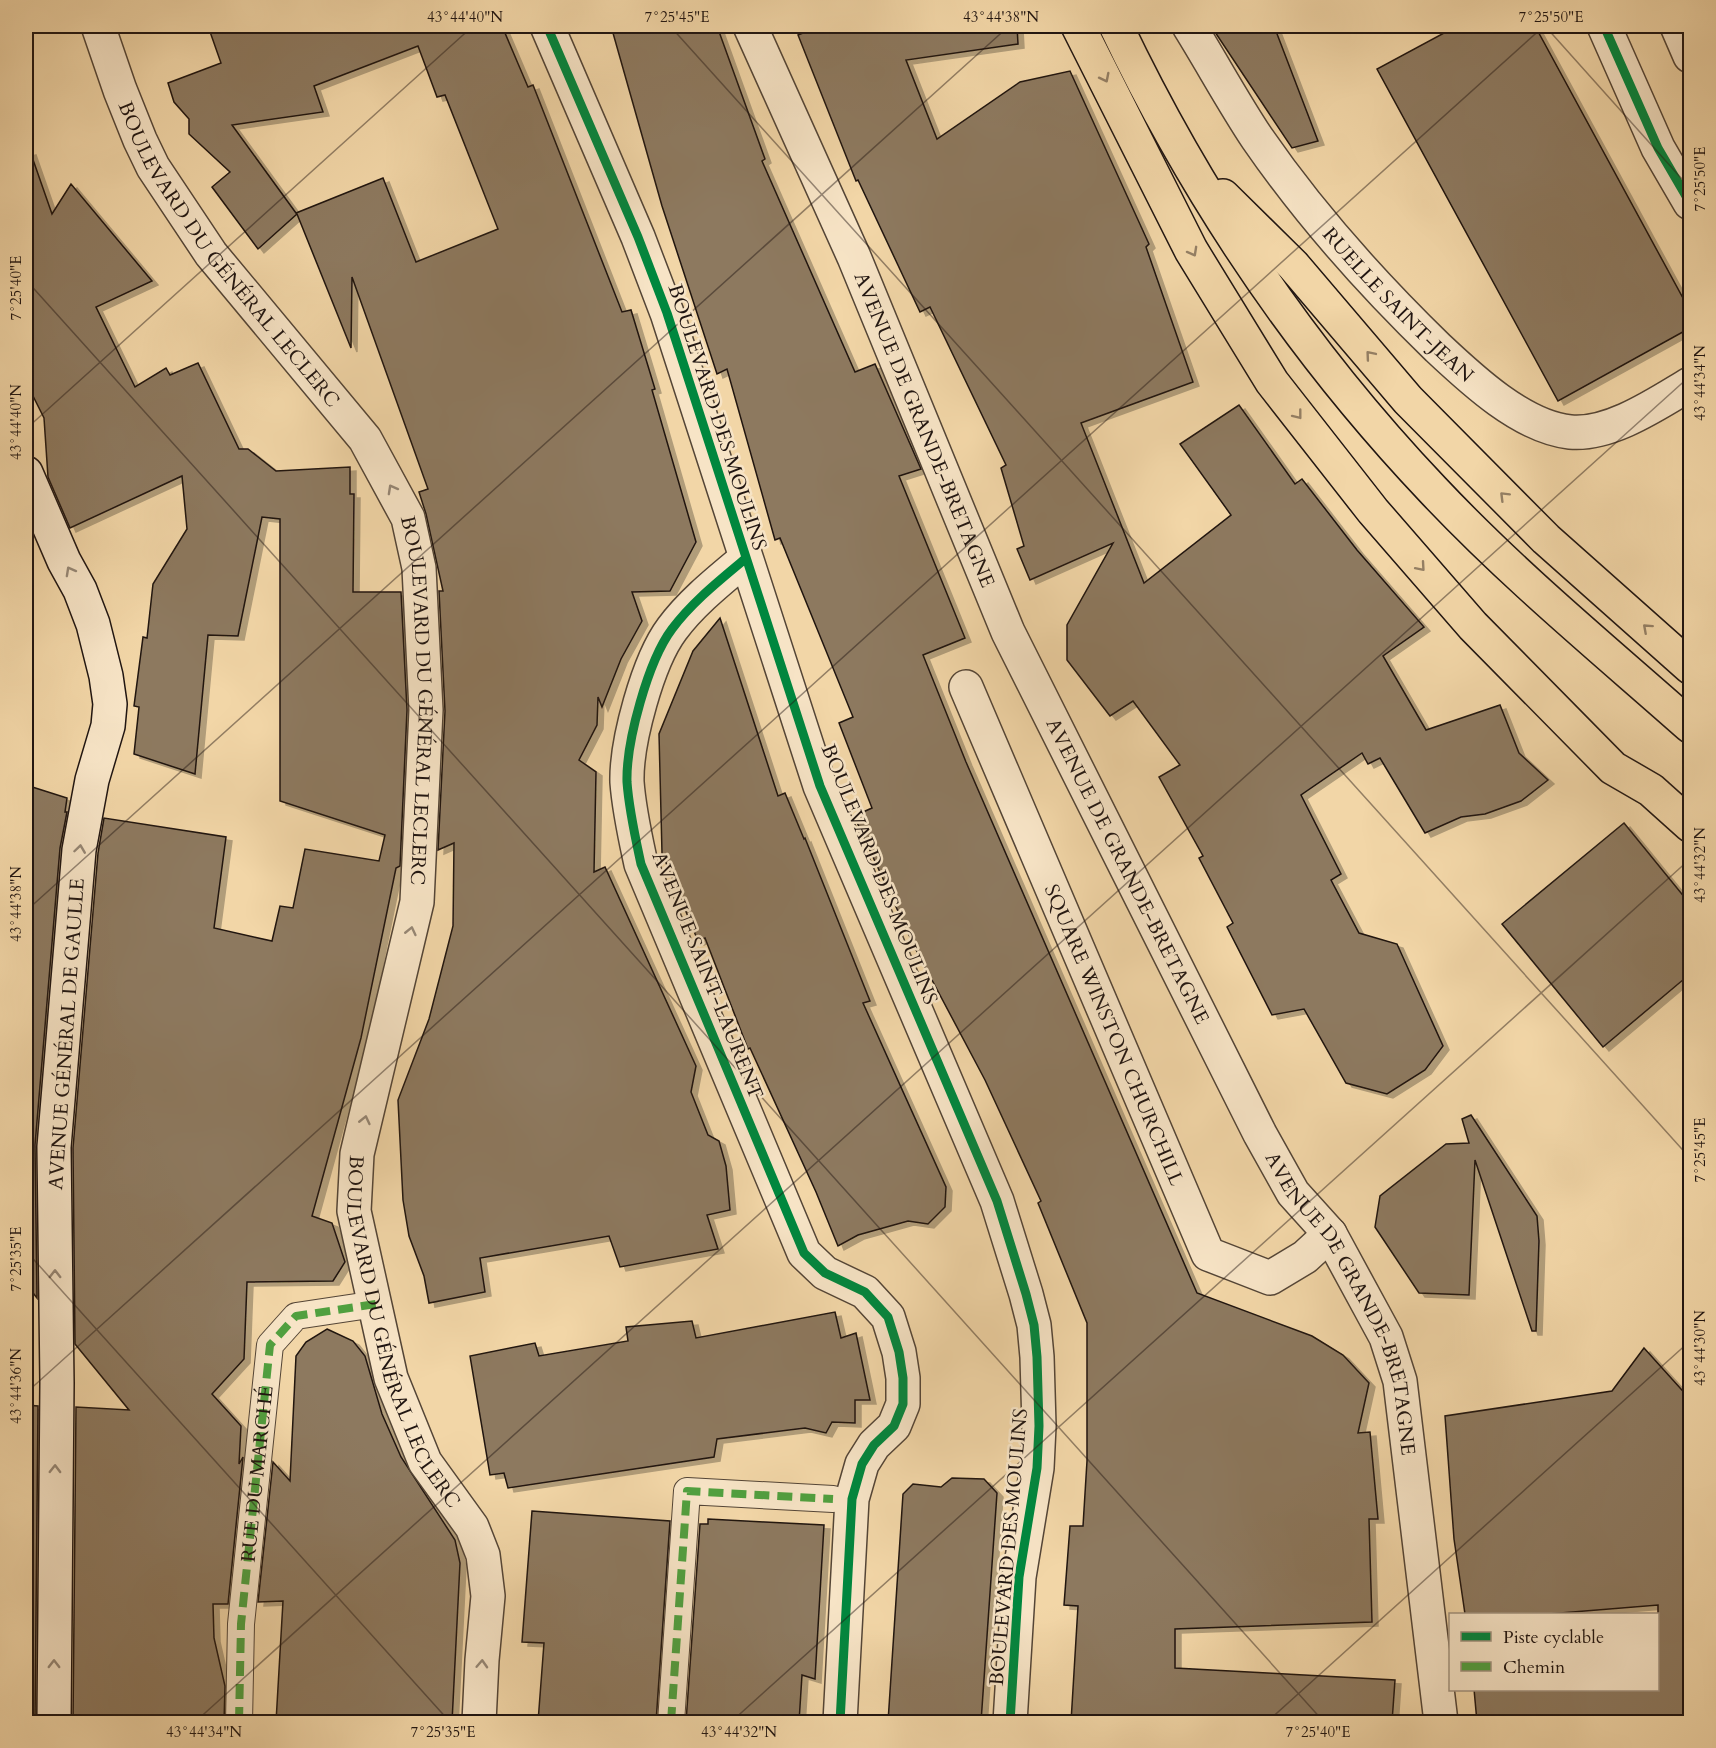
<svg xmlns="http://www.w3.org/2000/svg" width="1716" height="1748" viewBox="0 0 1716 1748" font-family="Cardo,serif">
  <style>
    .building { fill: #8d795f; stroke: #201511; stroke-width: 1.5; fill-rule: evenodd; filter: url(#shadow) }
    .lines { fill: none; stroke-linecap: round; stroke-linejoin: round }
    .pedestrian-casing { stroke: #544536; stroke-width: 28 }
    .minor-casing { stroke: #544536; stroke-width: 36 }
    .tertiary-casing { stroke: #544536; stroke-width: 36 }
    .secondary-casing { stroke: #201511; stroke-width: 36 }
    .primary-casing { stroke: #201511; stroke-width: 36 }
    .pedestrian { stroke: #f7e4c6; stroke-width: 26 }
    .minor { stroke: #f7e4c6; stroke-width: 33 }
    .tertiary { stroke: #f7e4c6; stroke-width: 33 }
    .secondary { stroke: #f7e4c6; stroke-width: 33 }
    .primary { stroke: #f2d6a7; stroke-width: 33 }
    .quiet { stroke: #50a03f; stroke-width: 8; stroke-dasharray: 15 8; stroke-linecap: butt }
    .cycleway-casing { stroke: #f7e4c6; stroke-width: 13 }
    .cycleway { stroke: #00873e; stroke-width: 9 }
    .oneway { stroke: #947f64 }
    .oneway2 { stroke: #968775 }
    .ticks { fill: none; stroke: #201511; stroke-width: 1.5; stroke-opacity: 0.45 }
    .labels { text-anchor: middle; stroke-width: 5; stroke-linejoin: round; paint-order: stroke }
    .street-label { font-size: 20px; fill: #201511; stroke: #f7e4c6 }
    .neatline { fill: none; stroke: #201511; stroke-width: 2 }
    .ticks-label { font-size: 15px; text-anchor: middle; fill: #201511 }
  </style>
  <defs>
    <filter id="shadow"><feDropShadow dx="6" dy="4" stdDeviation="0" flood-color="#0004"/></filter>
  </defs>
  <rect width="100%" height="100%" fill="#f2d6a7"/>
  <filter id="stains"><feTurbulence type="fractalNoise" baseFrequency=".00333" numOctaves="4"/><feColorMatrix values="0 0 0 0 .2 0 0 0 0 .09 0 0 0 0 .02 0 0 0 .5 -.17"/></filter>
  <radialGradient id="worn" r=".72"><stop offset=".6" stop-color="#630" stop-opacity="0"/><stop offset="1" stop-color="#630" stop-opacity=".3"/></radialGradient>
  <g class="building">
    <path d="M208,26H502L528,87L533,85L622,312L631,310L655,389L652,390L696,542L670,591L632,592L642,621L621,659L602,707L598,697L597,725L579,760L596,772L594,872L605,867L696,1066L691,1092L708,1135L719,1141L726,1166L730,1210L707,1215L718,1249L620,1267L609,1236L480,1258L485,1292L429,1303L424,1276L409,1236L403,1200L398,1100L429,1019L453,926L454,843L438,850L445,711L439,591H443L426,514L419,492L428,489L352,277L351,348L297,214L258,249L212,187L230,172L189,134V119L174,102L168,83L221,63ZM418,46L437,97L445,95L498,229L416,262L383,178L296,213L232,125L323,112L314,86Z"/>
    <path d="M611,26H717L765,159L762,161L855,372L875,364L921,469L899,476L965,638L923,655L966,762L1197,1293L1312,1336L1343,1355L1369,1383L1358,1433L1370,1432L1378,1519H1369L1372,1622L1175,1629V1668L1395,1680L1392,1722H1071L1078,1606L1064,1605L1070,1526H1083L1087,1461V1323L1038,1203L1041,1201L985,1080L915,948L854,816L872,808L839,723L853,717L780,538L775,540L727,369L717,374L662,206Z"/>
    <path d="M821,26H1017L1018,44L906,60L937,139L1020,82L1070,71L1149,244L1146,247L1193,382L1081,423L1144,583L1231,515L1180,444L1239,405L1295,484L1302,479L1357,550L1424,627L1383,656L1426,730L1500,705L1519,753L1548,780L1521,801L1485,814L1461,817L1425,833L1380,758L1368,764L1362,753L1301,795L1341,874L1331,880L1359,933L1397,944L1443,1046L1425,1070L1387,1094L1346,1083L1304,1009L1272,1015L1227,927L1233,923L1199,858L1203,856L1159,777L1180,765L1133,701L1110,716L1067,660V625L1113,543L1030,580L1017,549L1024,546L1001,468L1006,465L930,307L920,312L858,180L856,181L798,35Z"/>
    <path d="M1211,26H1274L1318,141L1292,148Z"/>
    <path d="M1457,26H1535L1690,311V328L1558,401L1377,69Z"/>
    <path d="M30,151L52,214L71,184L152,281L96,307L135,387L166,368L170,375L198,363L239,449H248L276,471L350,467V494H354L353,592H401L407,710L400,866L396,868L361,1038L312,1216L332,1223L345,1262L333,1281L247,1282L244,1359L212,1394L241,1426L239,1464L243,1457L228,1604H213L214,1638L225,1686L224,1722H73L76,1407L129,1410L75,1344L73,1148L98,853L104,818L226,837L214,928L272,941L280,906L293,908L305,849L379,861L385,835L280,801V519L262,517L238,636L208,635L195,774L134,754L139,707L134,706L143,637L147,638L153,584L187,529L182,476L70,528L48,477L44,418L26,382V152Z"/>
    <path d="M720,618L778,796L785,793L804,839L805,838L870,1001L863,1003L946,1187L945,1207L928,1224L908,1221L858,1235L838,1246L816,1192L750,1048L748,1049L705,938L698,941L662,853L659,734L693,651Z"/>
    <path d="M26,785L67,798L65,812H67L60,848L35,1145L37,1298L26,1284Z"/>
    <path d="M1624,823L1690,904V974L1603,1047L1502,924Z"/>
    <path d="M1471,1115L1537,1216L1539,1241L1536,1331H1532L1475,1160L1469,1295L1419,1293L1375,1227L1380,1196L1446,1144L1469,1143L1462,1119Z"/>
    <path d="M835,1312L841,1338L856,1333L870,1400H855V1423L832,1422L826,1433L805,1428L717,1439L714,1457L508,1488L504,1473L490,1475L470,1356L535,1343L539,1356L628,1341L626,1327L692,1321L696,1338Z"/>
    <path d="M327,1329L353,1341L365,1356L382,1414L401,1457L455,1540L460,1563L452,1722H276L283,1601L258,1602L273,1462L290,1481L296,1356L306,1342Z"/>
    <path d="M1644,1348L1690,1399V1722H1477L1474,1689H1658V1605L1548,1614H1465L1454,1539L1445,1416L1612,1391Z"/>
    <path d="M26,1405L38,1406L35,1722H26Z"/>
    <path d="M952,1478L984,1479L997,1493L981,1722H888L903,1494L913,1484L941,1487Z"/>
    <path d="M532,1511L670,1521L656,1722H538L544,1643L522,1642Z"/>
    <path d="M708,1519L824,1525L815,1679L802,1675L799,1722H686L700,1524H708Z"/>
  </g>
  <g class="lines">
    <g class="pedestrian-casing">
      <g id="pedestrian">
        <path id="s1" d="M239,1722L241,1624L270,1345L296,1316L376,1304"/>
        <path d="M671,1722L687,1491L833,1499"/>
      </g>
    </g>
    <g class="minor-casing">
      <g id="minor">
        <path id="s2" d="M98,26L120,90L140,140L153,167L211,254L365,439L408,518L419,568L426,710L417,902L357,1154L354,1211L391,1378L425,1462L472,1527L483,1555L488,1596L482,1660L479,1722"/>
        <path id="s3" d="M750,26L854,257L1008,632L1260,1134L1293,1193L1330,1234L1386,1337L1400,1381L1441,1722"/>
        <path id="s4" d="M1189,26C1212,63 1233,102 1257,138C1310,215 1371,283 1438,348C1471,379 1522,427 1570,432C1610,436 1658,403 1690,384"/>
        <path id="s5" d="M966,687L1208,1254L1270,1278L1305,1257L1330,1234"/>
      </g>
    </g>
    <g class="tertiary-casing">
      <g id="tertiary">
        <path d="M547,26L638,237L667,313L820,786L997,1201L1026,1294L1034,1325L1037,1357L1039,1426L1037,1468L1019,1577L1010,1722"/>
        <path d="M1604,26L1658,148L1690,203"/>
        <path d="M1677,26L1690,56"/>
        <path d="M745,559C720,580 692,602 672,629C648,661 626,742 627,782C629,810 635,836 641,864L804,1253L825,1273L865,1292L888,1317L899,1352L903,1378V1404L894,1426L874,1445L862,1464L852,1499L840,1722"/>
      </g>
    </g>
    <g class="secondary-casing">
      <path id="secondary" d="M26,473L64,561L80,590L93,624L106,676L110,704L108,726L92,780L79,850L54,1147L57,1383L54,1722"/>
    </g>
    <g class="primary-casing">
      <g id="primary">
        <path d="M1078,26L1191,250L1272,382L1373,511L1473,626L1613,768L1651,790L1690,825"/>
        <path d="M1116,26C1197,196 1303,353 1433,490C1513,575 1603,649 1690,726"/>
        <path d="M1223,196L1293,265L1408,400L1546,539L1690,667"/>
      </g>
    </g>
    <use href="#pedestrian" class="pedestrian"/>
    <use href="#minor" class="minor"/>
    <use href="#tertiary" class="tertiary"/>
    <use href="#secondary" class="secondary"/>
    <use href="#primary" class="primary"/>
    <g class="quiet">
      <path d="M239,1722L241,1624L270,1345L296,1316L376,1304"/>
      <path d="M671,1722L687,1491L833,1499"/>
    </g>
    <g class="cycleway-casing">
      <g id="cycleway">
        <path d="M547,26L638,237L667,313L820,786L997,1201L1026,1294L1034,1325L1037,1357L1039,1426L1037,1468L1019,1577L1010,1722"/>
        <path d="M1604,26L1658,148L1690,203"/>
        <path d="M745,559C720,580 692,602 672,629C648,661 626,742 627,782C629,810 635,836 641,864L804,1253L825,1273L865,1292L888,1317L899,1352L903,1378V1404L894,1426L874,1445L862,1464L852,1499L840,1722"/>
      </g>
    </g>
    <use href="#cycleway" class="cycleway"/>
  </g>
  <defs><path id="oneway-chevron" d="M-2-3.5L2.5 0L-2 3.5" fill="none" stroke-width="1.6" stroke-linecap="round" stroke-linejoin="round" transform="scale(1.5)"/></defs>
  <g class="oneway">
    <use href="#oneway-chevron" transform="translate(1105 78) rotate(63)"/>
    <use href="#oneway-chevron" transform="translate(1193 252) rotate(61)"/>
    <use href="#oneway-chevron" transform="translate(1370 355) rotate(-130)"/>
    <use href="#oneway-chevron" transform="translate(1298 415) rotate(52)"/>
    <use href="#oneway-chevron" transform="translate(1504 496) rotate(-135)"/>
    <use href="#oneway-chevron" transform="translate(1421 567) rotate(49)"/>
    <use href="#oneway-chevron" transform="translate(1647 628) rotate(-138)"/>
  </g>
  <g class="oneway2">
    <use href="#oneway-chevron" transform="translate(392 489) rotate(-119)"/>
    <use href="#oneway-chevron" transform="translate(70 571) rotate(-119)"/>
    <use href="#oneway-chevron" transform="translate(80 849) rotate(-82)"/>
    <use href="#oneway-chevron" transform="translate(411 931) rotate(-77)"/>
    <use href="#oneway-chevron" transform="translate(365 1120) rotate(-77)"/>
    <use href="#oneway-chevron" transform="translate(55 1274) rotate(-90)"/>
    <use href="#oneway-chevron" transform="translate(55 1469) rotate(-89)"/>
    <use href="#oneway-chevron" transform="translate(54 1664) rotate(-90)"/>
    <use href="#oneway-chevron" transform="translate(482 1664) rotate(-87)"/>
  </g>
  <path class="ticks" d="M670,26L1690,1158M1545,26L1690,188M26,280L1324,1722M26,429L473,26M26,911L1009,26M26,1251L450,1722M26,1393L1544,26M195,1722L1690,376M731,1722L1690,859M1267,1722L1690,1341"/>
  <g class="labels">
    <g class="street-label">
      <text dy="7" stroke="none"><textPath href="#s2" startOffset="266">BOULEVARD DU GÉNÉRAL LECLERC</textPath></text>
      <text dy="7" stroke="none"><textPath href="#s4" startOffset="350">RUELLE SAINT-JEAN</textPath></text>
      <text transform="translate(718 417) rotate(72)" y="7">BOULEVARD DES MOULINS</text>
      <text dy="7" stroke="none"><textPath href="#s3" startOffset="440">AVENUE DE GRANDE-BRETAGNE</textPath></text>
      <text dy="7" stroke="none"><textPath href="#s2" startOffset="770">BOULEVARD DU GÉNÉRAL LECLERC</textPath></text>
      <text dy="7" stroke="none"><textPath href="#s3" startOffset="926">AVENUE DE GRANDE-BRETAGNE</textPath></text>
      <text transform="translate(880 874) rotate(68)" y="7">BOULEVARD DES MOULINS</text>
      <text transform="translate(708 975) rotate(68)" y="7">AVENUE SAINT-LAURENT</text>
      <text transform="translate(66 1034) rotate(-86)" y="7">AVENUE GÉNÉRAL DE GAULLE</text>
      <text dy="7" stroke="none"><textPath href="#s5" startOffset="378">SQUARE WINSTON CHURCHILL</textPath></text>
      <text dy="7" stroke="none"><textPath href="#s3" startOffset="1412">AVENUE DE GRANDE-BRETAGNE</textPath></text>
      <text dy="7" stroke="none"><textPath href="#s2" startOffset="1418">BOULEVARD DU GÉNÉRAL LECLERC</textPath></text>
      <text dy="7" stroke="none"><textPath href="#s1" startOffset="249">RUE DU MARCHÉ</textPath></text>
      <text transform="translate(1008 1547) rotate(-85)" y="7">BOULEVARD DES MOULINS</text>
    </g>
  </g>
  <rect width="1716" height="1748" fill="none" stroke="#f2d6a7" stroke-width="66"/>
  <rect x="1449" y="1613" width="210" height="78" fill="#f7e4c6" stroke="#a1917e" stroke-width="1.5"/>
  <rect x="1461" y="1632" width="30" height="9" fill="#00873e" stroke="#a1917e" stroke-width="1.5"/>
  <text x="1503" y="1643" font-size="18" fill="#201511">Piste cyclable</text>
  <rect x="1461" y="1662" width="30" height="9" fill="#50a03f" stroke="#a1917e" stroke-width="1.5"/>
  <text x="1503" y="1673" font-size="18" fill="#201511">Chemin</text>
  <rect x="33" y="33" width="1650" height="1682" class="neatline"/>
  <g class="ticks-label">
    <text x="465" y="22">43°44'40"N</text>
    <text x="677" y="22">7°25'45"E</text>
    <text x="1001" y="22">43°44'38"N</text>
    <text x="1551" y="22">7°25'50"E</text>
    <text transform="translate(1700 179) rotate(-90)" y="5">7°25'50"E</text>
    <text transform="translate(16 288) rotate(-90)" y="5">7°25'40"E</text>
    <text transform="translate(1700 383) rotate(-90)" y="5">43°44'34"N</text>
    <text transform="translate(16 422) rotate(-90)" y="5">43°44'40"N</text>
    <text transform="translate(1700 865) rotate(-90)" y="5">43°44'32"N</text>
    <text transform="translate(16 904) rotate(-90)" y="5">43°44'38"N</text>
    <text transform="translate(1700 1150) rotate(-90)" y="5">7°25'45"E</text>
    <text transform="translate(16 1259) rotate(-90)" y="5">7°25'35"E</text>
    <text transform="translate(1700 1348) rotate(-90)" y="5">43°44'30"N</text>
    <text transform="translate(16 1386) rotate(-90)" y="5">43°44'36"N</text>
    <text x="204" y="1737">43°44'34"N</text>
    <text x="443" y="1737">7°25'35"E</text>
    <text x="739" y="1737">43°44'32"N</text>
    <text x="1318" y="1737">7°25'40"E</text>
  </g>
  <rect width="100%" height="100%" filter="url(#stains)"/>
  <rect width="100%" height="100%" fill="url(#worn)"/>
</svg>
